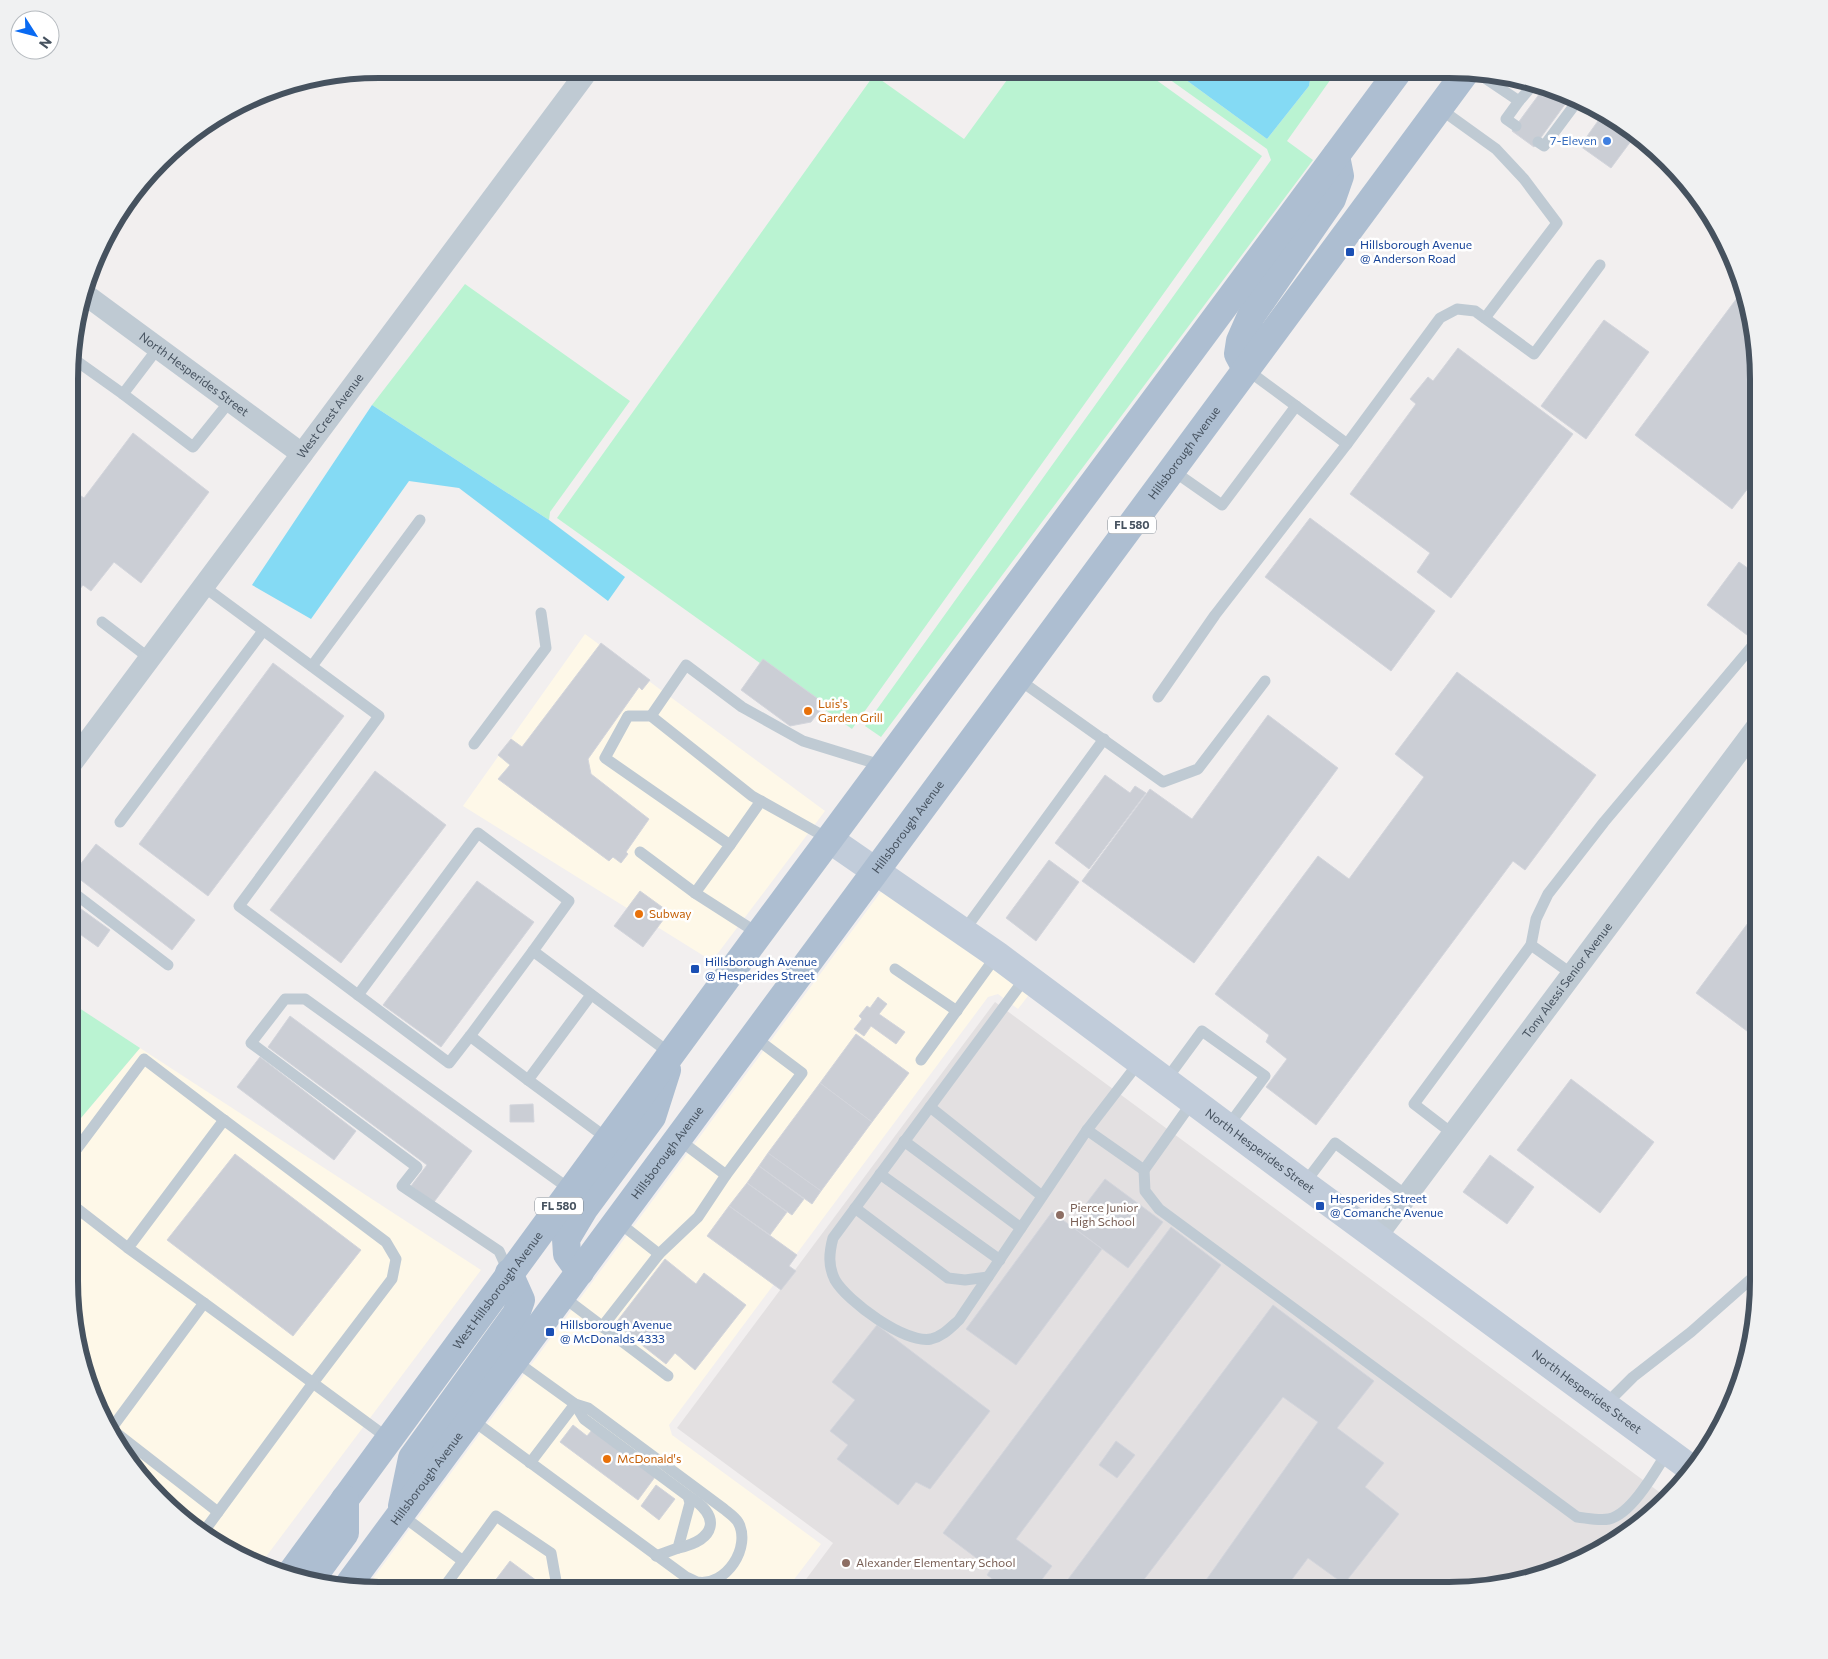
<svg xmlns="http://www.w3.org/2000/svg" width="1828" height="1659" viewBox="0 0 1828 1659" font-family="Commissioner,sans-serif">
  <style>
    .commercial { fill: #fef8e8 }
    .education { fill: #e3e0e1 }
    .green { fill: #baf3d2 }
    .water { fill: #84daf4 }
    .building { fill: #cbced5; stroke: #d3d5dc }
    .lines { fill: none; stroke-linecap: round; stroke-linejoin: round }
    .lane { stroke: #bfcad3; stroke-width: 11 }
    .street { stroke: #bfcad3; stroke-width: 22 }
    .secondary { stroke: #c1ccda; stroke-width: 28 }
    .primary { stroke: #adbed1; stroke-width: 28 }
    .shop-dot { fill: #3f7fe0; stroke: #fff; stroke-width: 2 }
    .transit-dot { fill: #1a4fb4; stroke: #fff; stroke-width: 2 }
    .food-dot { fill: #e8710a; stroke: #fff; stroke-width: 2 }
    .education-dot { fill: #8d6e63; stroke: #fff; stroke-width: 2 }
    .labels { text-anchor: middle; stroke-width: 5; stroke-linejoin: round; paint-order: stroke }
    .shield { fill: #fff; stroke: #7e868f; stroke-width: 1 }
    .shield-label { font-size: 11px; font-weight: bold; fill: #46525f }
    .shop-label { font-size: 12px; fill: #366cbe; stroke: #fff; text-anchor: end }
    .transit-label { font-size: 12px; fill: #164399; stroke: #fff; text-anchor: start }
    .street-label { font-size: 12px; fill: #46525f; stroke: #fff }
    .food-label { font-size: 12px; fill: #c56008; stroke: #fff; text-anchor: start }
    .education-label { font-size: 12px; fill: #785e54; stroke: #fff; text-anchor: start }
    .rim { fill: none; stroke: #46525f; stroke-width: 6 }
  </style>
  <rect width="100%" height="100%" fill="#f2efef"/>
  <g class="commercial">
    <path d="M585,634L825,811L712,961L463,806Z"/>
    <path d="M883,889L1031,992L1018,1009L998,994L988,997L669,1425L672,1435L821,1544L786,1590H378L366,1588Z"/>
    <path d="M140,1048L481,1270L259,1566L206,1538L146,1485L92,1399L69,1301L70,1131Z"/>
  </g>
  <path class="education" d="M995,1002L1666,1497L1654,1513L1568,1567L1470,1590H798L833,1543L677,1428Z"/>
  <g class="green">
    <path d="M1015,69H1141L1262,156L852,729L557,518L874,75L964,139Z"/>
    <path d="M1155,69H1171L1267,139L1309,86L1312,69H1338L1287,141L1313,160L881,737L865,726L1271,160L1267,149Z"/>
    <path d="M465,284L630,401L550,512L549,520L372,405Z"/>
    <path d="M70,1002L140,1048L70,1131Z"/>
  </g>
  <g class="water">
    <path d="M1171,69H1312L1309,86L1267,139Z"/>
    <path d="M372,405L549,520L625,577L608,601L459,488L409,481L311,619L252,585Z"/>
  </g>
  <g class="building">
    <path d="M1543,89L1571,96L1534,147L1512,131Z"/>
    <path d="M1603,114L1634,137L1611,168L1580,146Z"/>
    <path d="M1743,290L1759,358V474L1732,509L1635,435Z"/>
    <path d="M1604,320L1649,352L1586,439L1541,406Z"/>
    <path d="M1458,348L1573,434L1451,598L1417,572L1430,553L1350,494L1416,404L1410,399L1428,377L1433,381Z"/>
    <path d="M133,433L209,492L141,583L114,562L91,591L83,585L71,600V489L84,498Z"/>
    <path d="M1310,518L1435,611L1391,671L1265,577Z"/>
    <path d="M1739,562L1759,576V628L1751,638L1707,605Z"/>
    <path d="M601,643L650,680L642,690L639,687L588,759L591,774L649,819L626,852L628,854L621,863L613,857L609,861L498,779L510,765L498,755L511,739L522,747Z"/>
    <path d="M763,659L825,704L811,722L790,726L741,690Z"/>
    <path d="M273,663L344,716L208,896L139,844Z"/>
    <path d="M1457,672L1596,775L1525,870L1513,861L1316,1125L1266,1087L1287,1059L1266,1042L1269,1035L1215,994L1318,856L1349,879L1424,777L1395,754Z"/>
    <path d="M1268,715L1338,768L1194,963L1082,881L1150,789L1192,819Z"/>
    <path d="M375,771L446,825L341,963L270,910Z"/>
    <path d="M1105,775L1130,793L1135,786L1146,793L1089,869L1055,843Z"/>
    <path d="M96,844L195,920L172,950L73,874Z"/>
    <path d="M1049,860L1079,882L1036,941L1006,918Z"/>
    <path d="M477,881L534,922L441,1047L383,1005Z"/>
    <path d="M1759,881V900L1750,894Z"/>
    <path d="M640,891L669,912L643,947L614,926Z"/>
    <path d="M70,901L110,930L98,947L70,927Z"/>
    <path d="M1748,923L1759,932V1040L1696,993Z"/>
    <path d="M878,997L887,1004L879,1014L905,1032L896,1044L871,1026L864,1036L854,1029L862,1019L859,1016L867,1006L870,1008Z"/>
    <path d="M290,1016L472,1151L434,1202L411,1186L427,1165L268,1047Z"/>
    <path d="M856,1034L909,1073L872,1122L820,1083Z"/>
    <path d="M260,1057L356,1131L334,1160L237,1087Z"/>
    <path d="M1571,1079L1654,1142L1600,1213L1517,1150Z"/>
    <path d="M820,1083L872,1122L821,1191L768,1153Z"/>
    <path d="M533,1104L534,1122H510V1105Z"/>
    <path d="M768,1153L821,1191L812,1204L759,1166Z"/>
    <path d="M235,1154L361,1250L293,1336L167,1240Z"/>
    <path d="M1490,1155L1534,1187L1507,1224L1463,1192Z"/>
    <path d="M759,1166L804,1199L792,1215L747,1183Z"/>
    <path d="M1105,1179L1163,1222L1128,1268L1070,1225Z"/>
    <path d="M747,1183L787,1212L770,1235L729,1206Z"/>
    <path d="M729,1206L797,1255L789,1266L796,1271L781,1290L707,1236Z"/>
    <path d="M1052,1212L1102,1249L1016,1365L966,1329Z"/>
    <path d="M1171,1227L1221,1265L1016,1539L1052,1566L1034,1590H1007L987,1575L991,1569L943,1533Z"/>
    <path d="M665,1259L696,1284L704,1273L746,1305L695,1370L675,1353L666,1364L615,1324Z"/>
    <path d="M1273,1305L1374,1381L1337,1428L1384,1463L1365,1487L1399,1514L1344,1584L1308,1558L1284,1590H1199L1318,1422L1283,1397L1136,1590H1060Z"/>
    <path d="M877,1325L990,1411L930,1489L916,1482L898,1505L837,1459L848,1445L830,1431L855,1400L832,1382Z"/>
    <path d="M573,1425L587,1436L592,1430L655,1477L638,1500L560,1442Z"/>
    <path d="M1116,1441L1135,1455L1117,1478L1099,1465Z"/>
    <path d="M656,1485L675,1499L659,1520L641,1506Z"/>
    <path d="M510,1561L537,1581L530,1590H488Z"/>
  </g>
  <g class="lines">
    <g class="lane">
      <path d="M1473,70L1519,101L1532,86"/>
      <path d="M1439,108L1496,149L1524,179L1557,223L1485,318"/>
      <path d="M1516,126L1506,119L1519,101"/>
      <path d="M1538,142L1544,146L1579,99"/>
      <path d="M158,348L123,394L193,447L230,401"/>
      <path d="M71,357L123,394"/>
      <path d="M1246,369L1296,406"/>
      <path d="M1172,470L1222,505L1296,406L1347,444L1440,318L1457,309L1475,311L1534,354L1600,265"/>
      <path d="M203,586L379,716L239,906L449,1063L470,1036L528,1080"/>
      <path d="M102,622L149,658"/>
      <path d="M312,666L420,520"/>
      <path d="M1018,679L1163,782L1198,769L1265,681"/>
      <path d="M1158,697L1215,615L1347,444"/>
      <path d="M651,716L686,665L742,707L803,741L884,766"/>
      <path d="M474,744L546,648L541,613"/>
      <path d="M120,822L263,631"/>
      <path d="M730,845L761,801"/>
      <path d="M640,852L695,893"/>
      <path d="M70,890L168,965"/>
      <path d="M963,932L1104,739"/>
      <path d="M759,934L695,893L730,845L605,758L628,716H651L752,796L829,839"/>
      <path d="M1531,945L1536,919L1548,894L1604,822L1759,638"/>
      <path d="M895,969L957,1011"/>
      <path d="M1026,977L833,1238C829,1253 828,1266 835,1280C847,1301 905,1344 931,1339C943,1336 950,1328 959,1320L1087,1130L1140,1061"/>
      <path d="M358,995L478,833L569,901L533,951L671,1054"/>
      <path d="M591,995L528,1080L608,1139"/>
      <path d="M470,1036L533,951"/>
      <path d="M921,1060L997,955"/>
      <path d="M1166,1080L1202,1031L1265,1076L1228,1126"/>
      <path d="M930,1107L1042,1196"/>
      <path d="M1087,1130L1144,1170L1193,1101"/>
      <path d="M1453,1134L1414,1104L1531,945L1572,974"/>
      <path d="M678,1139L726,1175"/>
      <path d="M904,1141L1021,1228"/>
      <path d="M70,1158L144,1059L224,1120"/>
      <path d="M1144,1170L1145,1191L1159,1209L1577,1517C1587,1518 1599,1521 1609,1519C1632,1514 1656,1470 1668,1451"/>
      <path d="M880,1174L1000,1260"/>
      <path d="M1304,1184L1335,1143L1407,1196"/>
      <path d="M70,1203L128,1248"/>
      <path d="M855,1208L948,1278L965,1280L988,1277"/>
      <path d="M617,1221L659,1254"/>
      <path d="M509,1273L499,1251L402,1186L417,1167L251,1043L285,999H305L571,1190"/>
      <path d="M562,1296L668,1376"/>
      <path d="M204,1303L128,1248L224,1120L386,1242L396,1259L392,1279L313,1383L389,1439"/>
      <path d="M602,1327L659,1254L698,1217L726,1175L802,1073L754,1037"/>
      <path d="M575,1404L584,1419L688,1496L690,1503L678,1548L656,1556"/>
      <path d="M1605,1405L1633,1377L1691,1332L1759,1272"/>
      <path d="M471,1419L686,1577C689,1578 694,1581 697,1582C726,1587 752,1547 738,1522C735,1517 729,1513 724,1509L588,1408L575,1404L514,1360"/>
      <path d="M110,1428L218,1512"/>
      <path d="M111,1429L204,1303L313,1383L202,1534"/>
      <path d="M530,1463L575,1404"/>
      <path d="M400,1514L463,1561"/>
      <path d="M678,1548C715,1540 723,1517 688,1496"/>
      <path d="M442,1590L496,1516L551,1553L556,1581L550,1590"/>
    </g>
    <g class="street">
      <path id="s1" d="M86,295L302,454"/>
      <path id="s2" d="M71,764L589,69"/>
      <path id="s3" d="M1376,1237L1759,724"/>
    </g>
    <path class="secondary" id="s4" d="M829,839L997,955L1304,1184L1689,1467"/>
    <g class="primary">
      <path d="M1246,369L1238,354L1240,341L1251,316L1332,199L1340,176L1336,156"/>
      <path d="M580,1272L567,1254L566,1239L584,1209L652,1117L667,1070"/>
      <path d="M402,1506L412,1458L516,1314L521,1300L509,1273"/>
      <path id="s5" d="M291,1573L759,934L1400,69"/>
      <path d="M313,1577L345,1533V1499"/>
      <path id="s6" d="M349,1584L1468,69"/>
    </g>
  </g>
  <circle class="shop-dot" cx="1607" cy="141" r="5"/>
  <g class="transit-dot">
    <rect x="1345" y="247" width="10" height="10" rx="2.5"/>
    <rect x="690" y="964" width="10" height="10" rx="2.5"/>
    <rect x="1315" y="1201" width="10" height="10" rx="2.5"/>
    <rect x="545" y="1327" width="10" height="10" rx="2.5"/>
  </g>
  <g class="food-dot">
    <circle cx="808" cy="711" r="5"/>
    <circle cx="639" cy="914" r="5"/>
    <circle cx="607" cy="1459" r="5"/>
  </g>
  <g class="education-dot">
    <circle cx="1060" cy="1215" r="5"/>
    <circle cx="846" cy="1563" r="5"/>
  </g>
  <g class="labels">
    <g class="shield">
      <rect x="1108" y="516.5" width="48" height="17" rx="4"/>
      <rect x="535" y="1197.5" width="48" height="17" rx="4"/>
    </g>
    <g class="shield-label">
      <text x="1132" y="529">FL 580</text>
      <text x="559" y="1210">FL 580</text>
    </g>
    <g class="shop-label">
      <text x="1597" y="145">7-Eleven</text>
    </g>
    <g class="transit-label">
      <text x="1360" y="249">Hillsborough Avenue<tspan x="1360" dy="14">@ Anderson Road</tspan></text>
      <text x="705" y="966">Hillsborough Avenue<tspan x="705" dy="14">@ Hesperides Street</tspan></text>
      <text x="1330" y="1203">Hesperides Street<tspan x="1330" dy="14">@ Comanche Avenue</tspan></text>
      <text x="560" y="1329">Hillsborough Avenue<tspan x="560" dy="14">@ McDonalds 4333</tspan></text>
    </g>
    <g class="street-label">
      <text dy="4" stroke="none"><textPath href="#s1" startOffset="134">North Hesperides Street</textPath></text>
      <text dy="4" stroke="none"><textPath href="#s2" startOffset="434">West Crest Avenue</textPath></text>
      <text dy="4" stroke="none"><textPath href="#s6" startOffset="1406">Hillsborough Avenue</textPath></text>
      <text dy="4" stroke="none"><textPath href="#s6" startOffset="941">Hillsborough Avenue</textPath></text>
      <text dy="4" stroke="none"><textPath href="#s3" startOffset="320">Tony Alessi Senior Avenue</textPath></text>
      <text dy="4" stroke="none"><textPath href="#s4" startOffset="532">North Hesperides Street</textPath></text>
      <text dy="4" stroke="none"><textPath href="#s6" startOffset="536">Hillsborough Avenue</textPath></text>
      <text dy="4" stroke="none"><textPath href="#s5" startOffset="350">West Hillsborough Avenue</textPath></text>
      <text dy="4" stroke="none"><textPath href="#s4" startOffset="938">North Hesperides Street</textPath></text>
      <text dy="4" stroke="none"><textPath href="#s6" startOffset="131">Hillsborough Avenue</textPath></text>
    </g>
    <g class="food-label">
      <text x="818" y="708">Luis's<tspan x="818" dy="14">Garden Grill</tspan></text>
      <text x="649" y="918">Subway</text>
      <text x="617" y="1463">McDonald's</text>
    </g>
    <g class="education-label">
      <text x="1070" y="1212">Pierce Junior<tspan x="1070" dy="14">High School</tspan></text>
      <text x="856" y="1567">Alexander Elementary School</text>
    </g>
  </g>
  <path d="M0 0H1828V1659H0ZM379 78H1449A301 301 0 0 1 1750 379V1281A301 301 0 0 1 1449 1582H379A301 301 0 0 1 78 1281V379A301 301 0 0 1 379 78Z" fill="#f0f1f2" fill-rule="evenodd"/>
  <path class="rim" d="M379 78H1449A301 301 0 0 1 1750 379V1281A301 301 0 0 1 1449 1582H379A301 301 0 0 1 78 1281V379A301 301 0 0 1 379 78Z"/>
  <g transform="translate(35 35) rotate(126)"><circle r="24" fill="#ffffff" stroke="#b5babf"/>
  <path d="M0-4L9 19L0 12L-9 19Z" fill="#096af2"/>
  <text y="-8" font-size="14" font-weight="bold" text-anchor="middle" fill="#46525f">N</text>
  </g>
</svg>
